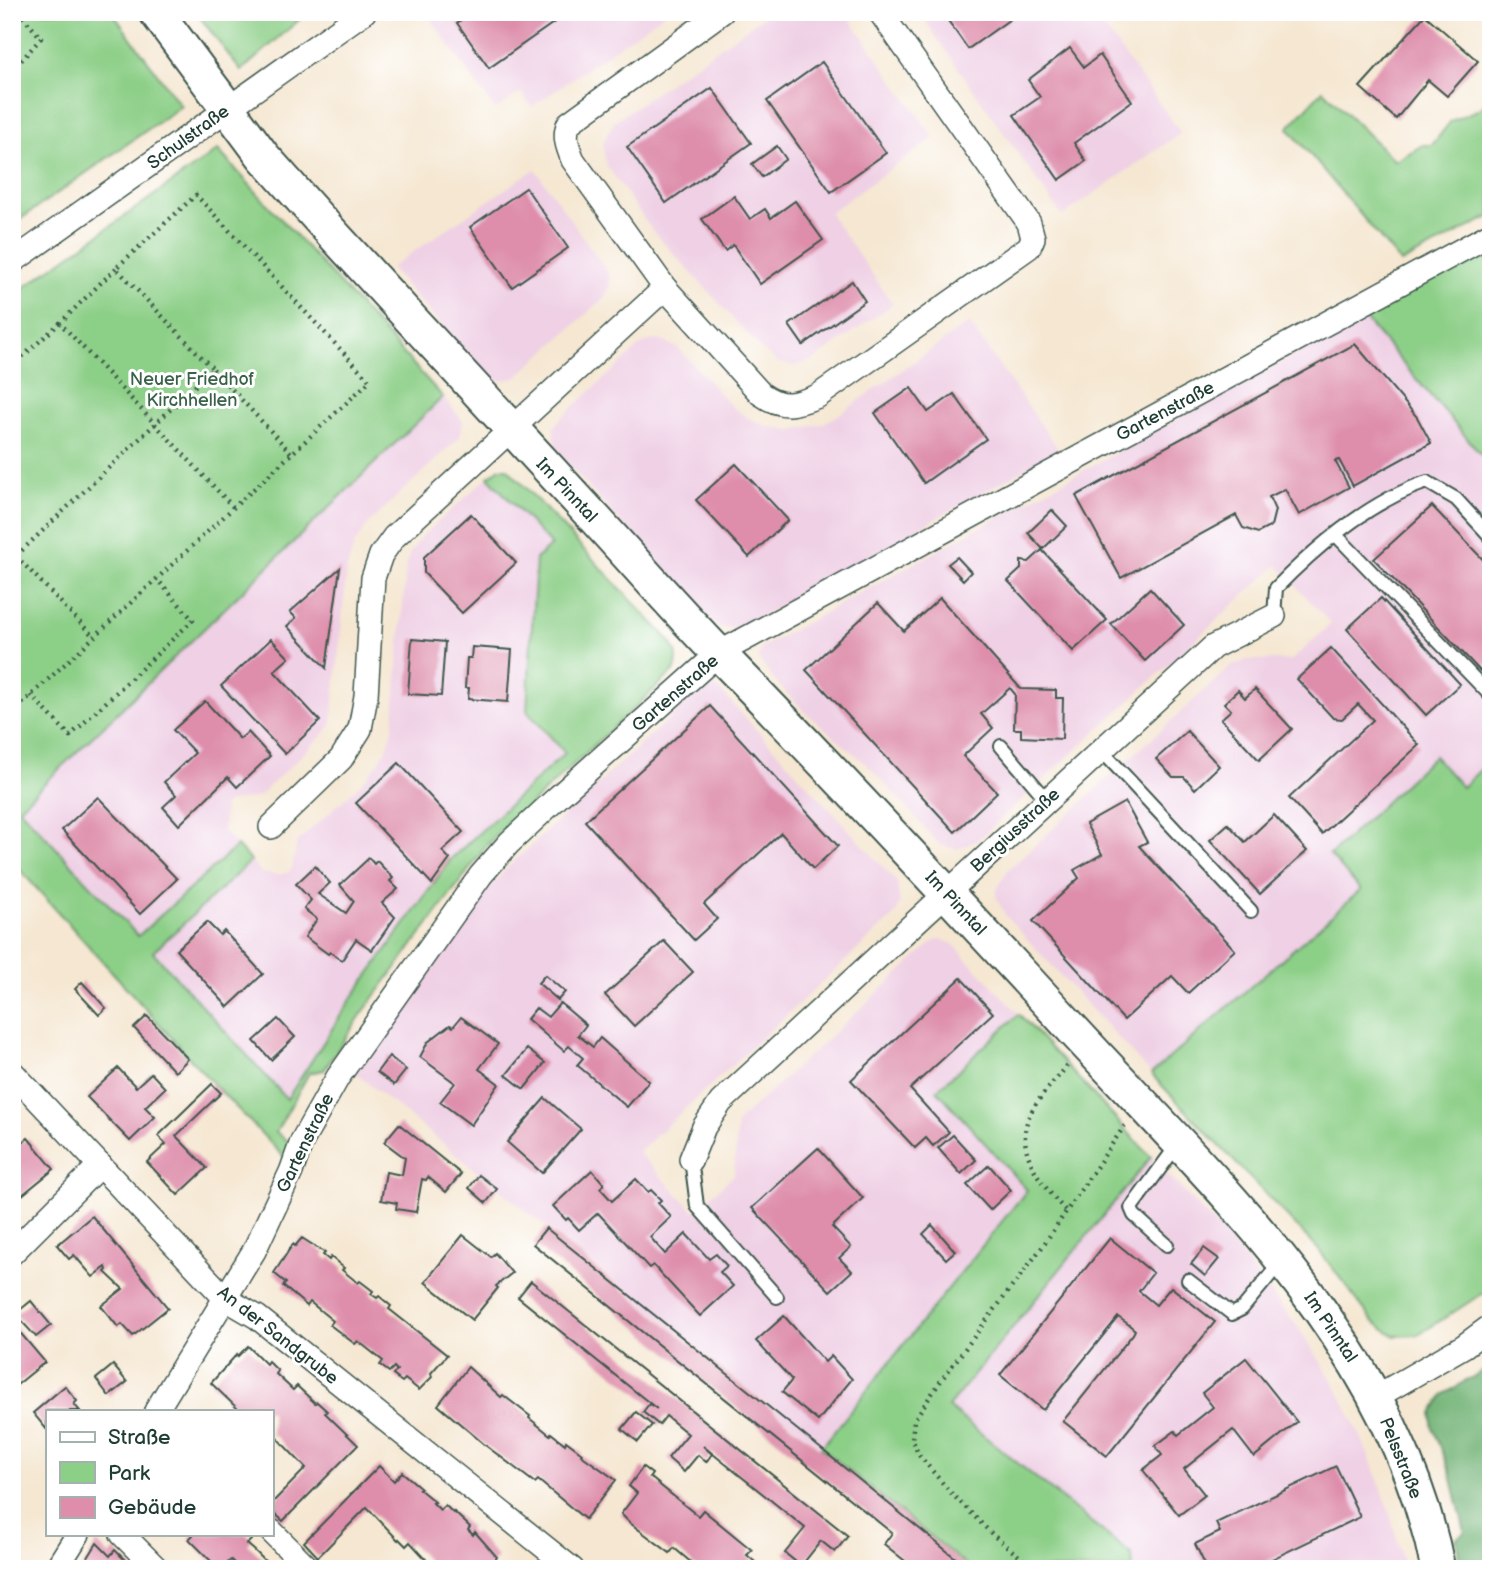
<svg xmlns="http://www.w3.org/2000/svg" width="1503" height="1581" viewBox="0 0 1503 1581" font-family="'Balsamiq Sans',sans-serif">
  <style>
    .built { fill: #efd0e5 }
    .green { fill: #8ccf87; stroke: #56865e; stroke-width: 2 }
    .forest { fill: #71b274; stroke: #487854; stroke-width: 2 }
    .building { fill: #de8eab }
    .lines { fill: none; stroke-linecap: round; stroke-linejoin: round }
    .service-casing { stroke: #3f564c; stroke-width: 16 }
    .minor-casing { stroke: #3f564c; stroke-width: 26 }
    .secondary-casing { stroke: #3f564c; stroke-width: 37 }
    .path { stroke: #3f564c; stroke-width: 4.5; stroke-dasharray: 2 5; stroke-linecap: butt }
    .service { stroke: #fff; stroke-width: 12 }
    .minor { stroke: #fff; stroke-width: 23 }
    .secondary { stroke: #fff; stroke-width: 33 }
    .labels { text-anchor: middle; stroke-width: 6; stroke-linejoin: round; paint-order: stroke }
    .street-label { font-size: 18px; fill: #1f3d34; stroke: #fff }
    .park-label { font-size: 18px; fill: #3a6249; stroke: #fff }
  </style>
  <rect width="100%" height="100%" fill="#fff"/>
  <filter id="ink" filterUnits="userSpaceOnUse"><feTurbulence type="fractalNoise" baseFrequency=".0143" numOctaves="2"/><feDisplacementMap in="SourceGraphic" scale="14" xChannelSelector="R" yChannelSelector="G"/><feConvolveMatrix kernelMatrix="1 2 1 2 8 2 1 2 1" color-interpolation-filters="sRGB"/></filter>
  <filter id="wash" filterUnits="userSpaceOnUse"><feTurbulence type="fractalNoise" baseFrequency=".00686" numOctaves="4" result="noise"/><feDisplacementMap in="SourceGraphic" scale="28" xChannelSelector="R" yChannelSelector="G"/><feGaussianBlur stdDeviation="1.57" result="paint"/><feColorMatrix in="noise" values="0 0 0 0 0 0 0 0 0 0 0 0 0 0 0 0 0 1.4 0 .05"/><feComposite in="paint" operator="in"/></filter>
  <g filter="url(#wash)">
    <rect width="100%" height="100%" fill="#f5e7d1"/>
    <g class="built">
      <path d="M426,12H667L532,107L521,92L495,110Z"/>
      <path d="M770,12H845L934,138L829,213L893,304L815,359L796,366L778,363L761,349L652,230L607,166L604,155L603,144L607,134L615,121Z"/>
      <path d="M919,12H1093L1181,133L1062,216Z"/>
      <path d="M535,169L609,274L610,285L605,297L517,377L500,381L488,377L390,268Z"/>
      <path d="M1363,317L1491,466V760L1462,787L1433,757L1330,856L1362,889L1151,1074L1006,916L996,897L997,889L1008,870L1230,667L1246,660H1292L1331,624L1277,565L978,840L957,849L940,845L873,770L802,709L773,679L758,658L762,647Z"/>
      <path d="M969,323L1059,450L742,627L720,628L706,617L556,451L553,429L558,421L641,345L650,341L660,340L678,348L730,405L748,418L769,427L791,430L822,424L837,416Z"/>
      <path d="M443,397L463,421L460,437L370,522L355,543L347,568L332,723L323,735L258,797L229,802L224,806L223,830L237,846L138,936L19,808Z"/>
      <path d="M488,477L551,545L565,753L452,858L350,1001L287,1099L153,952L251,861L262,873L277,875L289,872L292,868L297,842L361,784L377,765L387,748L393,729L406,565L409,555L421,537Z"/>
      <path d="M706,684L713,685L721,691L897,882L900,903L896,914L638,1152L694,1211L734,1175L737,1125L739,1120L932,943L940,939L953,944L1019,1014L937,1090L1028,1190L821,1448L355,1073L438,954L489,888L508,867Z"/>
      <path d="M1151,1157L1229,1239L1302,1333L1336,1386L1362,1439L1387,1503L1405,1569H1133L1132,1555L948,1407Z"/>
    </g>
    <g class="green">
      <path d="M12,12H112L181,106L12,225Z"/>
      <path d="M196,12H308L241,71Z"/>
      <path d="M1323,90L1395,161L1423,145H1432L1451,121L1477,110L1491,101V216L1401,263L1288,128Z"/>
      <path d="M218,150L443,397L19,808L138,936L237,846L251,861L153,952L287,1099L350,1001L452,858L565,753L527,711L536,559L551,545L488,477L500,468H507L667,638C677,650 679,655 675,670L488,844L361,1015L324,1070L309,1073L276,1132L291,1144L284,1157L207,1077L12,861V296Z"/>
      <path d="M1491,246V466L1363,317Z"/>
      <path d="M1434,756L1462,787L1491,760V1288L1418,1335L1395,1336L1373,1321L1317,1248L1151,1074L1361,890L1330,855Z"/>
      <path d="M1019,1014L1151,1157L948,1407L1132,1555L1133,1569H971L821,1448L1027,1190L937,1090Z"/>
    </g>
    <path class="forest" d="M1491,1366V1569H1461L1456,1539L1465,1532L1450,1471L1432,1425V1414L1443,1395Z"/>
    <g id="blocks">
      <g class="building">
        <path d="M471,12H569L489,68L457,23Z"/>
        <path d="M942,12H1020L968,49Z"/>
        <path d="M1425,15L1478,61L1447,96L1428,80L1396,119L1360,87Z"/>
        <path d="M1070,48L1084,67L1100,55L1132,101L1074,143L1086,161L1059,180L1014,115L1040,97L1028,80Z"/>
        <path d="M822,62L886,153L831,192L767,101Z"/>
        <path d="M712,88L751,143L666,203L627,147Z"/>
        <path d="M777,146L786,159L762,177L752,164Z"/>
        <path d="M526,188L568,248L512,287L470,227Z"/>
        <path d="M734,196L750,219L765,209L771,218L795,201L823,240L760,284L733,245L725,251L702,219Z"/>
        <path d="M852,281L865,301L803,345L789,325Z"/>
        <path d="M1355,344L1417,417L1431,443L1353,486L1339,460L1335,461L1349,487L1299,515L1285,489L1269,497L1275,510L1271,526L1258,533L1243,528L1236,515L1121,578L1076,496Z"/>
        <path d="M911,388L928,412L954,394L986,439L924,483L875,413Z"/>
        <path d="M736,464L788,520L749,557L696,500Z"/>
        <path d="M1432,506L1491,568V660L1480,671L1374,559Z"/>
        <path d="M1052,510L1067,526L1043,549L1028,533Z"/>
        <path d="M471,514L516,563L462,613L424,573V557Z"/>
        <path d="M1042,550L1107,620L1073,651L1008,581L1021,569V561L1029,562Z"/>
        <path d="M957,557L971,572L963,580L948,564Z"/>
        <path d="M340,568L326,668L287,626L296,618L290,612Z"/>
        <path d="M1150,588L1184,625L1145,661L1111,624Z"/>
        <path d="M940,598L1021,689L1056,690V698H1063L1062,739L1021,737V729H1014L1015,694L1010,688L981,714L993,728L963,756L997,792L955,832L806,670L878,603L904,631Z"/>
        <path d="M1381,598L1460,684L1426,715L1347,629Z"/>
        <path d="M271,639L289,658L274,671L320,721L285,754L221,686Z"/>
        <path d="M412,639L445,642L441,696L408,694Z"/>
        <path d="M472,647L512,650L508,702L468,699L469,688H465L467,658H471Z"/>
        <path d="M1331,648L1419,745L1322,834L1289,798L1373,720L1358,704L1342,719L1333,718L1297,679Z"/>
        <path d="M1255,689L1292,729L1259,760L1221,719L1231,710L1224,703L1238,690L1245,698Z"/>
        <path d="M205,701L240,739L248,732L270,756L237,787L228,777L179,825L163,807L176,795L164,782L195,753L173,730Z"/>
        <path d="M710,706L838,846L813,869L781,833L704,904L717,919L694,940L585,821Z"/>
        <path d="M1187,731L1219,766L1195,789L1184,777H1173L1156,759Z"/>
        <path d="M399,763L463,832L442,851L450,859L432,884L356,803Z"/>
        <path d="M98,797L177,879L140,914L62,830Z"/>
        <path d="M1125,802L1147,842L1139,846L1235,950L1188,993L1172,976L1124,1020L1033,921L1079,878L1074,870L1102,854L1086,824Z"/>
        <path d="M1274,815L1307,851L1260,894L1210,840L1228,824L1245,842Z"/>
        <path d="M369,858L374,864L377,861L393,878L390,881L398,889L382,903L395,917L372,950L356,939L342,960L330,952L328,954L305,937L317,919L304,909L311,900L296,884L315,866L330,883L318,894L346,913L354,901L340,885Z"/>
        <path d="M207,922L220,935L224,931L263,974L228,1007L176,950Z"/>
        <path d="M664,941L693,972L634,1026L605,995Z"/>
        <path d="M545,975L565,992L558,1000L538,983Z"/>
        <path d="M961,978L993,1013L910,1089L949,1132L933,1146L926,1138L915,1148L851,1080Z"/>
        <path d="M82,982L106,1008L99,1015L75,989Z"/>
        <path d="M560,1003L586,1025L578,1035L593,1047L600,1038L649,1081L627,1107L577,1065L583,1058L569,1046L564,1051L527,1019L536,1008L548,1017Z"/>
        <path d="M147,1016L188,1059L175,1072L134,1028Z"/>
        <path d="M461,1017L498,1044L479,1069L499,1084L471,1125L440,1102L455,1083L420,1057L428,1042L450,1025L453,1027Z"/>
        <path d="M278,1019L295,1037L271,1060L254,1041Z"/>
        <path d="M527,1049L545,1063L524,1089L506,1075Z"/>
        <path d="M389,1056L406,1070L394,1085L377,1072Z"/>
        <path d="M118,1068L136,1087L151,1073L165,1088L145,1107L155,1117L130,1141L87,1097Z"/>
        <path d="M212,1084L221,1093L176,1136L207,1168L178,1195L147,1162L166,1144L158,1136Z"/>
        <path d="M545,1098L581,1129L542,1173L507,1142Z"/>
        <path d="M399,1124L461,1174L446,1192L428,1177L426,1180L422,1179L416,1212L396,1209L397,1203L381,1200L386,1172L402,1175L405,1158L384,1142Z"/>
        <path d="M953,1135L976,1160L961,1174L938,1148Z"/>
        <path d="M28,1138L54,1169L21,1196L17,1190L12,1194V1156L16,1153L13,1150Z"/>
        <path d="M818,1148L863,1198L832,1227L851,1247L839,1258L852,1271L830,1291L752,1208Z"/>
        <path d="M989,1165L1011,1190L990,1210L967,1185Z"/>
        <path d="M592,1170L604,1184L600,1188L612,1201L636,1179L648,1192L651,1190L661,1200L658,1203L671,1217L650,1237L665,1254L686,1234L709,1259L716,1254L727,1266L720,1272L733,1286L700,1316L653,1265L649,1268L598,1213L579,1230L568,1218L566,1220L553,1206Z"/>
        <path d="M479,1175L497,1189L486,1203L469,1188Z"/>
        <path d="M92,1216L168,1308L133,1336L122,1324L118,1327L101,1306L123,1289L105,1272L107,1270L106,1267L93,1277L74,1255L69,1259L57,1245Z"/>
        <path d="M932,1225L955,1251L946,1259L923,1234Z"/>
        <path d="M546,1228L830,1456L969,1569H915L884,1544L892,1533L533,1244Z"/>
        <path d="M463,1235L491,1257L495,1253L512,1273L496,1286L498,1288L472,1320L425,1282Z"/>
        <path d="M302,1238L325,1253L323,1255L329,1260L331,1257L344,1268L342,1270L358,1283L360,1281L373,1291L371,1294L377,1298L379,1296L391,1306L389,1309L447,1355L431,1373L432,1377L419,1390L405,1379L402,1382L393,1375L397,1370L394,1367L389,1372L380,1365L383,1361L358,1341L355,1344L330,1325L333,1321L310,1302L307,1306L283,1286L286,1283L274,1273L293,1244L295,1246Z"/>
        <path d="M1110,1238L1153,1273L1139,1291L1156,1305L1171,1287L1215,1322L1107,1456L1063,1421L1133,1334L1135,1330L1128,1324L1118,1317L1043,1410L1000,1375Z"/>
        <path d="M1204,1248L1219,1259L1205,1276L1191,1264Z"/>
        <path d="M531,1281L848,1536L835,1552L821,1541L801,1566L785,1553L805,1528L768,1498L703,1446L712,1454L706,1462L698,1455L684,1472L668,1458L688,1434L666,1416L659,1425L643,1412L649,1404L657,1409L518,1297Z"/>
        <path d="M31,1301L51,1325L36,1337L15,1314Z"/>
        <path d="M784,1316L825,1362L831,1356L852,1379L818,1421L782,1392L792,1380L756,1341Z"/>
        <path d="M12,1323L45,1362L12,1389Z"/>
        <path d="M248,1346L266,1364L268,1361L278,1371L276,1374L293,1390L297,1386L315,1403L317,1402L327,1411L325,1413L358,1445L283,1521L271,1510V1504L306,1468L273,1434L271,1436V1411H240L211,1383L237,1354L238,1356Z"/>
        <path d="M1246,1358L1297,1422L1254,1457L1233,1430L1184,1469L1205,1495L1179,1515L1143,1470L1162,1455L1155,1446L1175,1431L1178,1435L1213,1407L1202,1393Z"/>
        <path d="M113,1365L127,1382L109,1396L96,1379Z"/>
        <path d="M468,1367L501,1397L503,1395L530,1416L529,1418L550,1435L551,1433L565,1444L566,1441L582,1453L581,1455L616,1480L585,1519L538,1480L535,1483L485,1445L438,1405Z"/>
        <path d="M65,1386L77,1401L74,1404L80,1411H47V1430L33,1413Z"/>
        <path d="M636,1412L652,1425L638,1442L622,1429Z"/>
        <path d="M379,1466L394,1481L402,1472L421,1488L419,1489L435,1502L433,1503L440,1510L445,1505L453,1513L454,1512L470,1527L468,1530L473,1535L475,1532L497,1557L488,1569H435L410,1542L406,1546L399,1539L398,1540L367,1507L318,1557L304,1542Z"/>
        <path d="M1336,1466L1360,1517L1251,1569H1207L1195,1544L1220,1532L1216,1523Z"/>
        <path d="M643,1467L652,1474L650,1477L698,1516L703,1510L752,1550L747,1555L763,1569H699L674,1548L670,1553L630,1523L621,1514L637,1493L629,1486Z"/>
        <path d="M194,1534H247L252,1539L247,1544L255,1551L271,1567L276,1562L282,1569H240L231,1560L219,1569L189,1539Z"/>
        <path d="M97,1543L110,1556L115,1550L134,1569H81Z"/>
      </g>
    </g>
  </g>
  <g filter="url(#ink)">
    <use href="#blocks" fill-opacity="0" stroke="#3f564c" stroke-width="2"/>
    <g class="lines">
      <g class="service-casing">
        <g id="service">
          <path d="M1336,535L1491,696"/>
          <path d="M1274,616L1276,588C1318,545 1370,501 1427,482L1456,499L1491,537"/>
          <path d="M1001,746L1047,800"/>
          <path d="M1101,750L1251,911"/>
          <path d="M691,1159L697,1206L777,1297"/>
          <path d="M1167,1245L1134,1215L1131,1208L1178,1144"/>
          <path d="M1188,1280L1232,1314L1242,1309L1280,1263"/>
        </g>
      </g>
      <g class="minor-casing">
        <g id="minor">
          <path d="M722,12L569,123C563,136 568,148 573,160L665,288L761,394C782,409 795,405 818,396L1029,247L1033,238L1029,223L880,12"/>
          <path d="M12,262L364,12"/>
          <path d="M271,827L341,759L360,729L366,696L373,578L381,555L394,537L665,288"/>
          <path d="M12,1072L226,1299L257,1317L572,1569"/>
          <path d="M691,1159L704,1127L721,1102L1213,647L1274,616"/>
          <path d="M12,1253L100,1165"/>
          <path d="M1376,1397L1464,1346L1491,1326"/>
          <path d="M156,1411L254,1251L291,1172L302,1141L338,1077L481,875L509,843L558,797L719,653L1491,234"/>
          <path d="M271,1531L309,1569"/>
          <path d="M122,1534L157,1569"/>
          <path d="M56,1569L78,1534"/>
        </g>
      </g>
      <g class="secondary-casing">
        <path id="secondary" d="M156,12L263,156L321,221C413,321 505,422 597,521C639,567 680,614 723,658C843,781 960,907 1076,1033C1222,1191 1395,1348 1438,1569"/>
      </g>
      <g class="path">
        <path d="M12,71L41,38L19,12"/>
        <path d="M116,268L60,323L233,507"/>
        <path d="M12,366L60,323"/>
        <path d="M213,369L292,454"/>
        <path d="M12,551L16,556L94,637L370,381L196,195L116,268L213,369L16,556L12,559"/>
        <path d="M31,695L70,736L193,620L157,579"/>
        <path d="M12,713L94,637"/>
        <path d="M1065,1210C1041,1184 1010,1146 1033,1109C1042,1093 1056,1080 1067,1066"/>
        <path d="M1035,1569L994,1536L951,1493L918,1454L912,1438L914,1420L942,1379L1040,1250L1125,1125"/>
      </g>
      <use href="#service" class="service"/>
      <use href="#minor" class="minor"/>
      <use href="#secondary" class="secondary"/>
    </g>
  </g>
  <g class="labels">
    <g class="street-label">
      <text transform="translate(188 137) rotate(-36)" y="6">Schulstraße</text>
      <text transform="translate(1165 411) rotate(-28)" y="6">Gartenstraße</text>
      <text transform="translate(567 490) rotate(47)" y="6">Im Pinntal</text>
      <text transform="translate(675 693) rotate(-41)" y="6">Gartenstraße</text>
      <text transform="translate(1015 830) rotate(-43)" y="6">Bergiusstraße</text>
      <text transform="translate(956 903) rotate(47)" y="6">Im Pinntal</text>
      <text transform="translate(305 1143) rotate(-64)" y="6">Gartenstraße</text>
      <text transform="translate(1331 1327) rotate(56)" y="6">Im Pinntal</text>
      <text transform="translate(278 1335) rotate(38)" y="6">An der Sandgrube</text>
      <text transform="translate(1401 1458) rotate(68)" y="6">Pelsstraße</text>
    </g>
    <g class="park-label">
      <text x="192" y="385">Neuer Friedhof<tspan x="192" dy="21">Kirchhellen</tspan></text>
    </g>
  </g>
  <rect width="1503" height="1581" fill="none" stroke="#fff" stroke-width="42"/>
  <rect x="46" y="1410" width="228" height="126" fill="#ffffff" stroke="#a5b1ae" stroke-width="2"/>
  <rect x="60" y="1432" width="35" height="10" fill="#ffffff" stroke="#a5b1ae" stroke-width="2"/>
  <text x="108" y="1444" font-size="21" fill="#1f3d34">Straße</text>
  <rect x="60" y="1462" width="35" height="21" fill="#8ccf87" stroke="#a5b1ae" stroke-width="2"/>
  <text x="108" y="1480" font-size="21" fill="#1f3d34">Park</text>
  <rect x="60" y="1497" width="35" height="21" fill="#de8eab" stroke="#a5b1ae" stroke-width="2"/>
  <text x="108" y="1514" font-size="21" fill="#1f3d34">Gebäude</text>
</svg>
